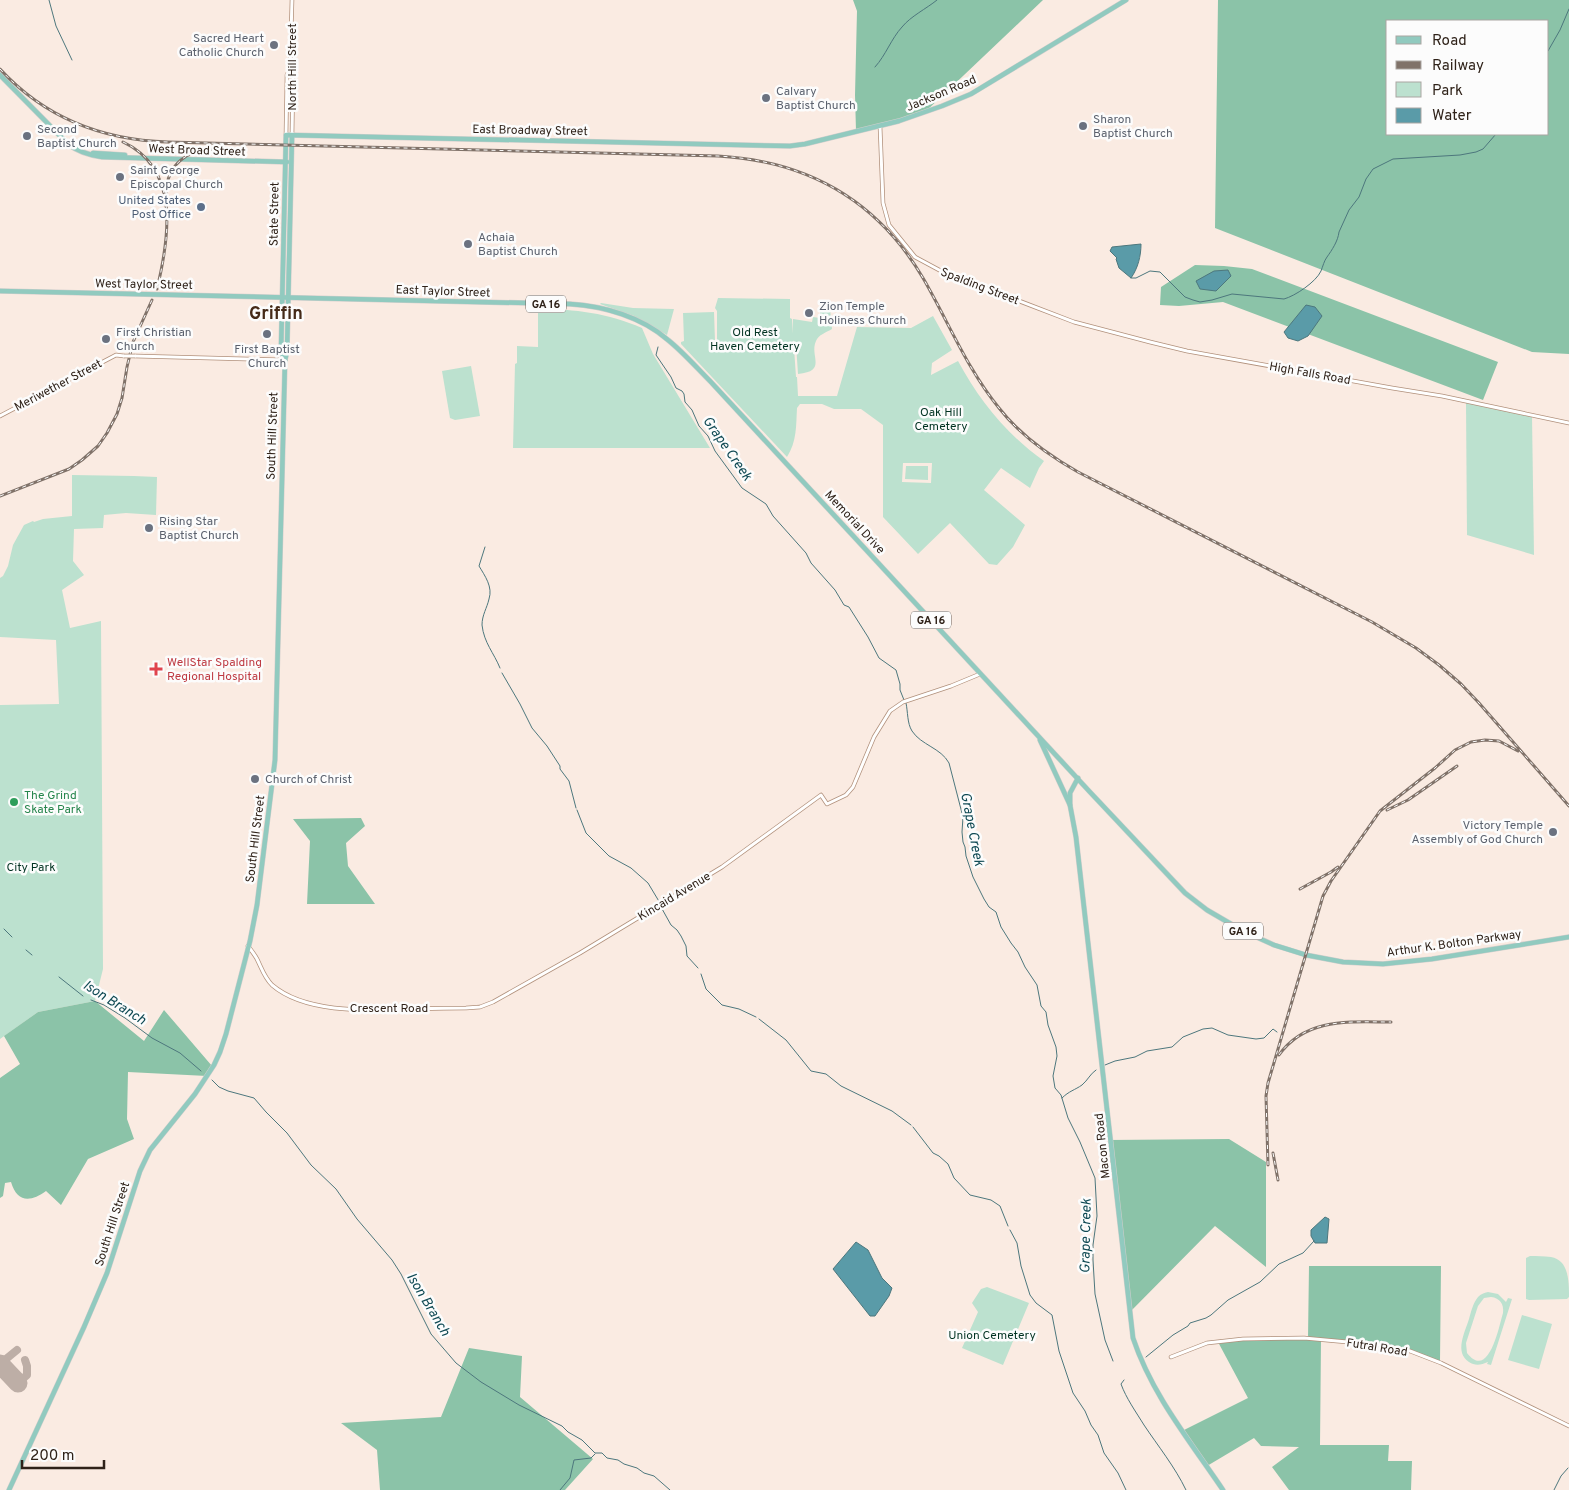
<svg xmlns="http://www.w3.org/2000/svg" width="1569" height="1490" viewBox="0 0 1569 1490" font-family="Overpass,sans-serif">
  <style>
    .green { fill: #bce1cf; fill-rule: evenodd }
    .forest { fill: #8bc3a8; fill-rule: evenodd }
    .water { fill: #5a9ba8; stroke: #4d777d }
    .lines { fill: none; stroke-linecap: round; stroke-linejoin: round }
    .stream { stroke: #4d777d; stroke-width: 1 }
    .taxiway { stroke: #bdaea6; stroke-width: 8 }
    .runway { stroke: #bdaea6; stroke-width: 19 }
    .minor-casing { stroke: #b1907b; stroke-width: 4.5 }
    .major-casing { stroke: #d1cecc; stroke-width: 5.5 }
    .minor { stroke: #fff; stroke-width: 3 }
    .major { stroke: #91cabf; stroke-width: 4.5 }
    .rail-casing { stroke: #807269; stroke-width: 3 }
    .rail { stroke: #fcfcfc; stroke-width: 1; stroke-dasharray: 4; stroke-linecap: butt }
    .minor-bridge-casing { stroke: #b1907b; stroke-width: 4.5; stroke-linecap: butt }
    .minor-bridge { stroke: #fff; stroke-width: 3 }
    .worship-dot { fill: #6b7280; stroke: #fcfcfc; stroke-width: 2 }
    .service-dot { fill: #5c6f8a; stroke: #fcfcfc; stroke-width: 2 }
    .health-dot { fill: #e0444e; stroke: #fcfcfc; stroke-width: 2 }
    .leisure-dot { fill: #2e9e5b; stroke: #fcfcfc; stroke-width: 2 }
    .labels { text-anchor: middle; stroke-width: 5; stroke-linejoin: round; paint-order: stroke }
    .shield { fill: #fcfcfc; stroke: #6c635d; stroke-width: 1 }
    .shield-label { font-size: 11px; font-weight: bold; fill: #2f2219 }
    .worship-label { font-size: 12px; fill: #5b616d; stroke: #fcfcfc; text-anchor: start }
    .street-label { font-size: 12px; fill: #2f2219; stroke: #fcfcfc }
    .service-label { font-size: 12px; fill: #4e5e75; stroke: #fcfcfc; text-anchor: end }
    .park-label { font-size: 12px; fill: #023322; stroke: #fcfcfc }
    .health-label { font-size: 12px; fill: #be3a42; stroke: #fcfcfc; text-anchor: start }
    .leisure-label { font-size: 12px; fill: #27864d; stroke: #fcfcfc; text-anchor: start }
    .water-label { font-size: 14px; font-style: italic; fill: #104a54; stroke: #fcfcfc }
    .district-label { font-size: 18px; font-weight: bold; fill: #452a18; stroke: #fcfcfc }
  </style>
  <rect width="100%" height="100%" fill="#faebe2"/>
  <g class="green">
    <path d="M718,298L790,299V318L792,319L796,377H797L798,396H837L857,327L911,328L933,316L952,350L932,363L931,375L958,361C979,400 1007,435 1044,461L1039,468L1030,488L1001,468L984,490L1025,525L1013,547L997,565L989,564L950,523L918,554L883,517V425L861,409H834L822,404H800L797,408C796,426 797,441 787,457L681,344V342L684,341L683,313L714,312L715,341H717V311L715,308ZM903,463H932L931,483L902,482Z"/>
    <path d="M601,303L633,308L674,309L667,335L634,316L600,304Z"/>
    <path d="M538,309C575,309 608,313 642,328L653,354L710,448H513L515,364L517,363V346L538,347Z"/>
    <path d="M820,309H830L832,329C827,332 818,335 816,341C809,356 828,371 798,374L796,344L793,340V319L812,322L813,317L820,318Z"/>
    <path d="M471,366L480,416L455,420L450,418L442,371Z"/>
    <path d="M1466,402L1532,416L1534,555L1467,535Z"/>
    <path d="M906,466H928V480L905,479Z"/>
    <path d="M72,475L134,476L157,477L156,515L126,513L104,515L103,528L74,529L73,561L84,575L62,590L70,628L101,621L103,969L95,1001L38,1012L0,1039V705L59,704L56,640L0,637V578L3,576L8,566L13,545L24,525L33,521L34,522L43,519L72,516Z"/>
    <path d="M1530,1256C1537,1256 1544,1256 1551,1257C1569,1260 1569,1282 1569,1297L1567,1299L1529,1300L1526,1299V1258Z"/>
    <path d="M987,1287L1029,1303L1003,1365L962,1348L978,1312L972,1303L981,1289Z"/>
    <path d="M1488,1292L1498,1294L1506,1302L1508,1298L1512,1299L1491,1365L1487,1364L1488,1362C1481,1365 1475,1366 1469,1362C1454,1352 1465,1332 1469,1319C1471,1312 1473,1303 1478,1297C1481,1294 1484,1293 1488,1292ZM1491,1297C1500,1298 1504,1304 1503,1313C1499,1326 1489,1381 1467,1353L1466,1343L1478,1306L1484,1298Z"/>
    <path d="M1522,1315L1552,1324L1539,1369L1508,1360Z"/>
  </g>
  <g class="forest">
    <path d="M853,0H1043L924,113L856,131L855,95L857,11Z"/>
    <path d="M1218,0H1569V354L1532,352L1215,228ZM1388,21H1548V134H1388Z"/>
    <path d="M1195,265L1224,266L1252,269L1498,362L1483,400L1223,302L1179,306L1160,305L1161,287Z"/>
    <path d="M361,818L365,826L346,843L348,866L375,904H307L310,841L293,819Z"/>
    <path d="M95,1001L144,1041L164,1010L212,1066L207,1076L128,1072L127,1119L134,1139L88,1159L61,1205L46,1191C31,1202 17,1203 11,1182L5,1183L3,1196L0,1198V1078L20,1064L4,1036L38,1012Z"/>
    <path d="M1229,1139L1266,1162V1267L1215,1226L1129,1313L1108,1140Z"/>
    <path d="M1309,1266H1441L1440,1362L1407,1350L1321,1339L1320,1445H1389L1388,1461H1412L1411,1490H1289L1272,1467L1299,1447L1261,1446L1254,1438L1207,1466L1182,1431L1248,1398L1218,1342L1223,1340L1308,1339Z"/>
    <path d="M469,1348L522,1356L520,1397L593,1459L565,1490H380L377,1450L341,1423L441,1417Z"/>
  </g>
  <g class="water">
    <path d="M1141,244C1141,256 1138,268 1131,278L1119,268L1116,259L1117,258L1110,251L1112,247Z"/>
    <path d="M1228,270L1231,276L1216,291L1200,289L1196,281L1214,271Z"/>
    <path d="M1306,305L1315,307L1322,316L1308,336L1298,341L1288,338L1284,332Z"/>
    <path d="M1325,1217L1329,1219L1327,1243H1315L1311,1236V1230Z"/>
    <path d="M856,1242L868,1250L882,1278L892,1288L889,1296L875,1316H870L833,1269Z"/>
  </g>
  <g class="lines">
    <g class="stream">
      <path d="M49,0L56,26L72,60"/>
      <path d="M1548,51L1560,30L1569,9"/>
      <path d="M875,67C886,55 891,39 902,27C911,16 926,9 937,0"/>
      <path d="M1131,278H1136L1150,271L1160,272L1185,297L1193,300L1200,302L1212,300L1232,294L1284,299C1295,296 1316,282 1321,271C1323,266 1324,261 1327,257C1332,250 1338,241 1339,232L1349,210L1359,197L1366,179L1373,169L1393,159L1460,155L1476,152L1483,149L1496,134"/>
      <path d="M658,347L656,355L671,377L676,388L682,391L684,394L685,402L692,410L699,426L708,436L715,451L742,488L766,504L773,516L806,553L811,563L835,590L844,605L849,607L868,637L879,658L896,670L900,684V690L904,700"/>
      <path d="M485,547L479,566C485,576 493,587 489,599C487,608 482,615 482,625C484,643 494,653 500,668"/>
      <path d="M502,673L520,704L532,728L547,746L560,766V769L569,781L576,808"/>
      <path d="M906,703C908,712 907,723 912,731C921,745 941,748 949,763L963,817L962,832L963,842L965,847L966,856L973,877L984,899L989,907L996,912L1001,927L1011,943L1018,952L1025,967L1037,985L1041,1006L1046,1012L1048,1025L1056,1047L1057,1056L1053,1076L1055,1088L1061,1095L1068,1118L1080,1142L1095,1178L1097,1216L1093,1245V1260L1095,1294L1105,1340L1113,1361"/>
      <path d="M577,810L586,833L609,856L631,868L648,883L660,903"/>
      <path d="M661,907L671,925L677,930L681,936L686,946L687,956L698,968"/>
      <path d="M4,929L12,937"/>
      <path d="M26,950L32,955"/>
      <path d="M701,974L706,989L722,1005L739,1009L756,1017"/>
      <path d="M59,977L83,996"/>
      <path d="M91,1000L104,1005L125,1018L152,1038L180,1053L201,1071"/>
      <path d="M759,1019L786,1040L811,1071L826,1074L841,1086L892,1111L911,1125"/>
      <path d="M1105,1065L1115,1061L1135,1057L1147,1051L1172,1047L1183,1037L1203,1029L1212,1028L1228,1035L1256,1039L1264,1038L1273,1029L1277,1032"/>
      <path d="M212,1080L219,1087L228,1091L254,1098L266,1112L287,1133L311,1165L336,1189L357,1219L392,1260L401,1274L431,1334L456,1363L481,1382L519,1405L562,1426L568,1432L582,1440L595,1453H602L607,1458L618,1460L624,1464L637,1468L644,1473L654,1476L670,1490"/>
      <path d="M1062,1098C1069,1091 1075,1090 1082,1085C1088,1080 1090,1074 1096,1070"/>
      <path d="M913,1127L933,1153L939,1156L948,1164L954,1178L970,1195L991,1200L1000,1206L1008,1226"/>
      <path d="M1010,1230L1017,1243L1021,1266L1030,1295L1036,1303L1052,1315L1059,1351L1073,1393L1085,1411L1091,1425L1098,1435L1104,1453L1118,1473L1126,1490"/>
      <path d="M1146,1357L1173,1335L1188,1326L1190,1323L1206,1318L1211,1315L1228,1300L1260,1282L1279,1264L1303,1253L1314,1241"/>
      <path d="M1124,1380L1121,1384C1126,1398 1136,1412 1144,1425C1158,1446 1175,1467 1186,1490"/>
      <path d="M560,1490L570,1478L574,1460L591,1458L595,1454"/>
      <path d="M1554,1490L1561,1476L1568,1468"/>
    </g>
    <g class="taxiway">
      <path d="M0,1364L17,1350"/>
      <path d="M18,1383L27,1375V1366L25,1360"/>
    </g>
    <path class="runway" d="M0,1364L18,1383"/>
    <g class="minor-casing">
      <g id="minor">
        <path d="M880,126L883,203L889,225L915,257L941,271L1074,322L1150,342L1187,351L1392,388L1442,396L1569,423"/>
        <path d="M286,135L287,75L290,69"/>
        <path d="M292,135L293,75L290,69L292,0"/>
        <path d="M135,356L285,360"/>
        <path d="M0,416L116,355L124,356"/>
        <path d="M248,946C251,950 255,955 257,959C262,969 264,977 272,985C307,1015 373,1010 416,1009C433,1008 449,1008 466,1008L480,1007L493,1002L580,953L722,867L821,795L827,804L846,795L853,787L874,737L890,711L903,702L951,686L980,674"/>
        <path d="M1171,1357L1207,1343L1243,1339L1304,1338L1380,1345L1410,1351L1441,1363L1569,1426"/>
      </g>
    </g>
    <g class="major-casing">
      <g id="major">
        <path d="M0,75L68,144C78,152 89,155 102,157L287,162"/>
        <path d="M93,153L125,155"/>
        <path d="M0,291L570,304C604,306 642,317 668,340C683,352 696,367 710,381L1089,791L1185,893L1207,910L1243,931L1274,945L1306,955L1343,962L1383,964L1432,959L1569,937"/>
        <path d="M285,360L281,352L286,135L790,146L805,144L899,121L942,106L971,94L1126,0"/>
        <path d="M1040,740L1070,805"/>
        <path d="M1078,778L1070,793V805L1076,837L1133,1338C1152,1395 1190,1441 1223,1490"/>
        <path d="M9,1490L84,1327L107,1273L140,1171L150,1150L195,1094L214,1065L220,1052L226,1034L250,941L257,905L275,760L285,360L287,352L292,135"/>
      </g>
    </g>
    <use href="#minor" class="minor"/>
    <use href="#major" class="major"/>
    <g class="rail-casing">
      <g id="rail">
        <path d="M0,69C45,118 102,140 168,142L718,156C807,161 877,200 923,278C948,321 967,369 999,408C1020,435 1048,455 1078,472L1372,622L1416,648L1439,665L1461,684L1479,703L1569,806"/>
        <path d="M123,142C181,169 169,239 157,289"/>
        <path d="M166,193C167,164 188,149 215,149"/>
        <path d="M0,496L69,469L82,460L98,446L107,433L117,414L122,398L127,367L133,342L152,300"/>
        <path d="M1387,810L1408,800L1457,766"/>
        <path d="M1300,889L1331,872L1338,867"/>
        <path d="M1279,1055C1306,1017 1351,1022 1391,1022"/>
        <path d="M1273,1153L1278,1180"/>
        <path d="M1268,1165L1266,1096L1268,1083L1323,896L1331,881L1380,811L1435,768L1455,750L1471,742L1485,740L1499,741L1518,751"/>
      </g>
    </g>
    <use href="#rail" class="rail"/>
    <g class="minor-bridge-casing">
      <path id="minor-bridge" d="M124,356H135"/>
    </g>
    <use href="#minor-bridge" class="minor-bridge"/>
  </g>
  <g class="worship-dot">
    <circle cx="274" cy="45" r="5"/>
    <circle cx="766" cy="98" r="5"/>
    <circle cx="1083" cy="126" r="5"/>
    <circle cx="27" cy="136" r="5"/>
    <circle cx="120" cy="177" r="5"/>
    <circle cx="468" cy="244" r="5"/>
    <circle cx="809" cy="313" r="5"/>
    <circle cx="267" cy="334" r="5"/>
    <circle cx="106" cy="339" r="5"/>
    <circle cx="149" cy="528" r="5"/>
    <circle cx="255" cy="779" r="5"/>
    <circle cx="1553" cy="832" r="5"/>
  </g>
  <circle class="service-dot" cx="201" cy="207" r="5"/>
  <path class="health-dot" d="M153.5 661.5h5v5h5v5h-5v5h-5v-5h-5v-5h5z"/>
  <circle class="leisure-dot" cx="14" cy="802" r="5"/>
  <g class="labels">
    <g class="shield">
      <rect x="526" y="295.5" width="40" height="17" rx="4"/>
      <rect x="911" y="611.5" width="40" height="17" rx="4"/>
      <rect x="1223" y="922.5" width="40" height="17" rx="4"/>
    </g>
    <g class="shield-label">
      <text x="546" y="308">GA 16</text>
      <text x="931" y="624">GA 16</text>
      <text x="1243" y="935">GA 16</text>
    </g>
    <g class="worship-label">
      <text x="264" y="42" text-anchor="end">Sacred Heart<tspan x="264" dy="14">Catholic Church</tspan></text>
      <text x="776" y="95">Calvary<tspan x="776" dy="14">Baptist Church</tspan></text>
      <text x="1093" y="123">Sharon<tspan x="1093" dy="14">Baptist Church</tspan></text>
      <text x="37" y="133">Second<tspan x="37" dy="14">Baptist Church</tspan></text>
      <text x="130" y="174">Saint George<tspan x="130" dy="14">Episcopal Church</tspan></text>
      <text x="478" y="241">Achaia<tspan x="478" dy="14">Baptist Church</tspan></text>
      <text x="819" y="310">Zion Temple<tspan x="819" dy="14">Holiness Church</tspan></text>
      <text x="116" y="336">First Christian<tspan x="116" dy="14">Church</tspan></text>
      <text x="267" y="353" text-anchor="middle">First Baptist<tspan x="267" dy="14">Church</tspan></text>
      <text x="159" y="525">Rising Star<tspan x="159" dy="14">Baptist Church</tspan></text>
      <text x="265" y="783">Church of Christ</text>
      <text x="1543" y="829" text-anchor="end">Victory Temple<tspan x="1543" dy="14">Assembly of God Church</tspan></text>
    </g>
    <g class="street-label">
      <text transform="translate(292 67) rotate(-90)" y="4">North Hill Street</text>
      <text transform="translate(941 93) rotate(-23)" y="4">Jackson Road</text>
      <text transform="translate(530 130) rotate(1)" y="4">East Broadway Street</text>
      <text transform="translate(197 150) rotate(2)" y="4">West Broad Street</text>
      <text transform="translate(274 214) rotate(-89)" y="4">State Street</text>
      <text transform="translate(144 284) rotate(1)" y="4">West Taylor Street</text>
      <text transform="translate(980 286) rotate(21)" y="4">Spalding Street</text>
      <text transform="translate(443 291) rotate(2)" y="4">East Taylor Street</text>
      <text transform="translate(1310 373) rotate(10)" y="4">High Falls Road</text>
      <text transform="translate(58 385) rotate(-28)" y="4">Meriwether Street</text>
      <text transform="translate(272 436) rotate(-88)" y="4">South Hill Street</text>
      <text transform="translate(855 522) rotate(47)" y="4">Memorial Drive</text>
      <text transform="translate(255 839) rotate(-83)" y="4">South Hill Street</text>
      <text transform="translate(674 896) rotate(-31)" y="4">Kincaid Avenue</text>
      <text transform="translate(1454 943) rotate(-8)" y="4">Arthur K. Bolton Parkway</text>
      <text x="389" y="1012">Crescent Road</text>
      <text transform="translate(1102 1146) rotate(-96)" y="4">Macon Road</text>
      <text transform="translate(112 1224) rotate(-72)" y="4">South Hill Street</text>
      <text transform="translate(1377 1347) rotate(9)" y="4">Futral Road</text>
    </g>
    <g class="service-label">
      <text x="191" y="204">United States<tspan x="191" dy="14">Post Office</tspan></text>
    </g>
    <g class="park-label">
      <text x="755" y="336">Old Rest<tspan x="755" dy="14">Haven Cemetery</tspan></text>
      <text x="941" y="416">Oak Hill<tspan x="941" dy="14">Cemetery</tspan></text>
      <text x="31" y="871">City Park</text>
      <text x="992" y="1339">Union Cemetery</text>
    </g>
    <g class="health-label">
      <text x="167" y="666">WellStar Spalding<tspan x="167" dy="14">Regional Hospital</tspan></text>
    </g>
    <g class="leisure-label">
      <text x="24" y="799">The Grind<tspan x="24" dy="14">Skate Park</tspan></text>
    </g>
    <g class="water-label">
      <text transform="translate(728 448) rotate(55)" y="5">Grape Creek</text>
      <text transform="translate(973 829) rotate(79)" y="5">Grape Creek</text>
      <text transform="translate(115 1002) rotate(32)" y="5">Ison Branch</text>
      <text transform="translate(1085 1236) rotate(-89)" y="5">Grape Creek</text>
      <text transform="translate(429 1304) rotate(59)" y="5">Ison Branch</text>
    </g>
    <g class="district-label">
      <text x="276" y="319">Griffin</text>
    </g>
  </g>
  <rect x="1386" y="20" width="162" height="115" fill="#fcfcfc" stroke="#aaa5a1"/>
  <rect x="1396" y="36" width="25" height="8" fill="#91cabf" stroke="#aaa5a1"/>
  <text x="1432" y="45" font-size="15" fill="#2f2219">Road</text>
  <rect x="1396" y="61" width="25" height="8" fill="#807269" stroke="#aaa5a1"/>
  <text x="1432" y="70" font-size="15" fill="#2f2219">Railway</text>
  <rect x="1396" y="82" width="25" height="15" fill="#bce1cf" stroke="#aaa5a1"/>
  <text x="1432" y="95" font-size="15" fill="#2f2219">Park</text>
  <rect x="1396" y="108" width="25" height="15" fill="#5a9ba8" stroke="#aaa5a1"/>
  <text x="1432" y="120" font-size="15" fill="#2f2219">Water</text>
  <path d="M22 1460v8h82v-8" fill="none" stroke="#2f2219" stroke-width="2.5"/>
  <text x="30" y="1460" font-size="15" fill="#2f2219" stroke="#fcfcfc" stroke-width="4" paint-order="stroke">200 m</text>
</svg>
